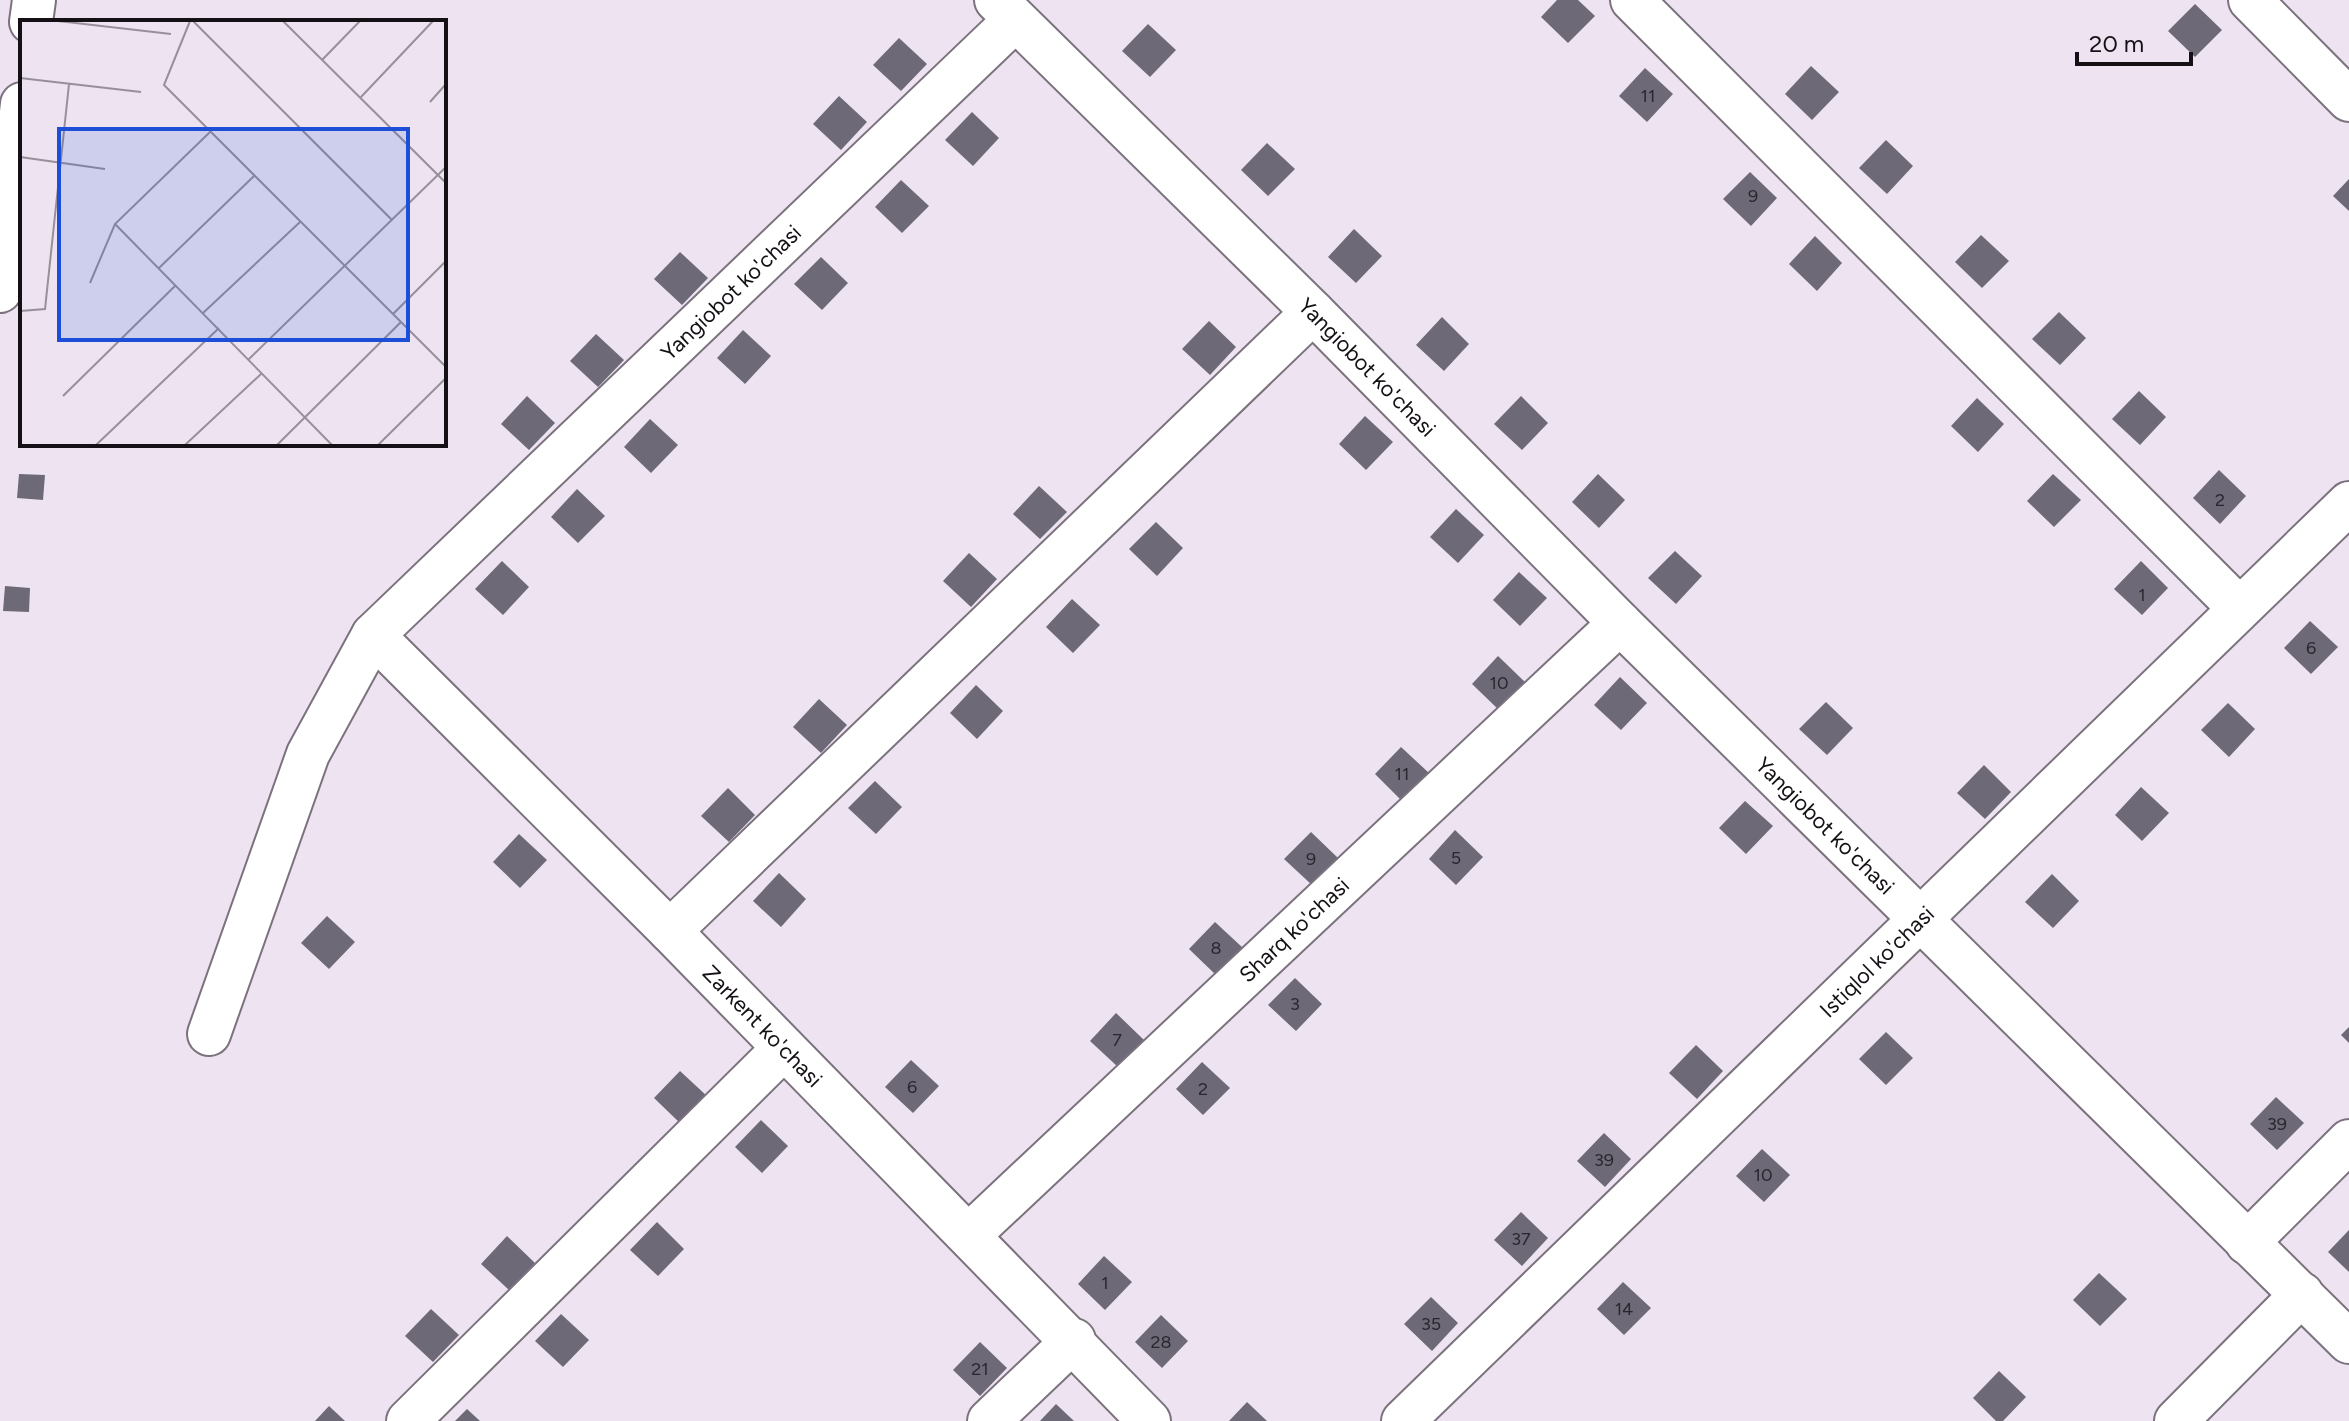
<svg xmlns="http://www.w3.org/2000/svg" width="2349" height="1421" viewBox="0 0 2349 1421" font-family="Figtree,sans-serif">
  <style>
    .building { fill: #6d6977 }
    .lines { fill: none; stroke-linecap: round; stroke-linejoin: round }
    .street-casing { stroke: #7c727e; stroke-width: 46 }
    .street { stroke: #fff; stroke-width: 42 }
    .labels { text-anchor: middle; stroke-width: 7; stroke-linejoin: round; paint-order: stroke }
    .number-label { font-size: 18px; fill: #2a262e }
    .street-label { font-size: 22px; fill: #141015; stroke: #eee4f1 }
    .inset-road { fill: none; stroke: #978f99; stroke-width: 2 }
    .view { fill: #1d4ed8; fill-opacity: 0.15; stroke: #1d4ed8; stroke-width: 4 }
    .inset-edge { fill: none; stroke: #141015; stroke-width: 4 }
  </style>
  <rect width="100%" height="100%" fill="#eee4f1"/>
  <g class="building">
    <path d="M1557,0H1578L1595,16L1568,43L1541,17Z"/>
    <path d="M2195,4L2222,30L2195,57L2168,31Z"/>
    <path d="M1148,24L1176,50L1150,77L1122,51Z"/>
    <path d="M899,38L927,64L901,91L873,65Z"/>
    <path d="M1811,66L1839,92L1812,120L1785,94Z"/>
    <path d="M1645,68L1673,94L1647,122L1619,96Z"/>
    <path d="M839,96L867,122L841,150L813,124Z"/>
    <path d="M972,112L999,138L973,166L945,140Z"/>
    <path d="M1886,140L1913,166L1887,194L1859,168Z"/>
    <path d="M1267,143L1295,169L1268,196L1241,170Z"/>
    <path d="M1750,172L1777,198L1751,226L1723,199Z"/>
    <path d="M2349,179V211L2333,196Z"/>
    <path d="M901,180L929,206L902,233L875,207Z"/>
    <path d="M1354,229L1382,256L1356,283L1328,257Z"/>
    <path d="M1981,235L2009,261L1982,288L1955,262Z"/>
    <path d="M1815,236L1842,263L1817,291L1789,264Z"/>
    <path d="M680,252L708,278L682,305L654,279Z"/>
    <path d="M821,257L848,283L822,310L794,284Z"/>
    <path d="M2059,312L2086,338L2060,365L2032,339Z"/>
    <path d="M1442,317L1469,344L1444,371L1416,345Z"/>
    <path d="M1209,321L1236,347L1210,375L1182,349Z"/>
    <path d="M743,330L771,356L745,384L717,358Z"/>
    <path d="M596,334L624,360L598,387L570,361Z"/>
    <path d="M2139,391L2166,417L2140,445L2112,419Z"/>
    <path d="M527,396L555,423L529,450L501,424Z"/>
    <path d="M1521,396L1548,423L1522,450L1494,424Z"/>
    <path d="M1977,398L2004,424L1978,452L1951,426Z"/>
    <path d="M1365,416L1393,442L1366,470L1339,444Z"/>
    <path d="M650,419L678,445L651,473L624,447Z"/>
    <path d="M2219,470L2246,496L2220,524L2193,498Z"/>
    <path d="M19,474L45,475L43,500L17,498Z"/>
    <path d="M1598,474L1625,500L1599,528L1572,502Z"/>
    <path d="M2053,474L2081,500L2054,527L2027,501Z"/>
    <path d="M1039,486L1067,512L1040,539L1013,514Z"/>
    <path d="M577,489L605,516L578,543L551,517Z"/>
    <path d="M1456,509L1484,535L1458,563L1430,537Z"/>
    <path d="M1156,522L1183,548L1157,576L1129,549Z"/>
    <path d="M1675,551L1702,576L1676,604L1648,578Z"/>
    <path d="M969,553L997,579L971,607L943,581Z"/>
    <path d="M502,561L529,587L503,615L475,589Z"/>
    <path d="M2141,561L2168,588L2142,615L2114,589Z"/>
    <path d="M1519,572L1547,598L1520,626L1493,600Z"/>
    <path d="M5,586L30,588L29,612L3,611Z"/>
    <path d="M1072,599L1100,625L1073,653L1046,627Z"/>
    <path d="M2310,621L2338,647L2311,674L2284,648Z"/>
    <path d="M1498,656L1526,683L1499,710L1472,684Z"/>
    <path d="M1620,677L1647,703L1621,730L1594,705Z"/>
    <path d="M976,685L1003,711L977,739L950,713Z"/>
    <path d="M819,699L847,725L821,753L793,727Z"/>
    <path d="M1826,702L1853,728L1827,755L1799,729Z"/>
    <path d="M2228,703L2255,729L2229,757L2201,730Z"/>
    <path d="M1401,747L1429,773L1402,801L1375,774Z"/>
    <path d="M1984,765L2011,792L1985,819L1957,793Z"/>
    <path d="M875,781L902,807L876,834L848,808Z"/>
    <path d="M2141,787L2169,813L2142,841L2115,815Z"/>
    <path d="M728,788L755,815L729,842L701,816Z"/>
    <path d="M1745,801L1773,826L1746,854L1719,828Z"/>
    <path d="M1455,830L1483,857L1456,885L1429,859Z"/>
    <path d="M1311,832L1338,858L1312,885L1284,859Z"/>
    <path d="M519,834L547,860L520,888L493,862Z"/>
    <path d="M779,873L806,899L781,927L753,901Z"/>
    <path d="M2052,874L2079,901L2053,928L2025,902Z"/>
    <path d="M327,916L355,942L329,969L301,943Z"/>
    <path d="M1215,922L1243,948L1216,975L1189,949Z"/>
    <path d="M1295,978L1322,1004L1296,1031L1268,1005Z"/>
    <path d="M1116,1013L1144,1040L1118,1067L1090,1041Z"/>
    <path d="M2349,1027V1043L2341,1035Z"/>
    <path d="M1886,1032L1913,1058L1886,1085L1859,1059Z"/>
    <path d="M1696,1045L1723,1071L1697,1099L1669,1073Z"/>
    <path d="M911,1060L939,1086L913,1113L885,1087Z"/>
    <path d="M1202,1062L1230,1088L1203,1115L1176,1089Z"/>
    <path d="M680,1071L708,1097L681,1124L654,1098Z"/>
    <path d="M2276,1097L2304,1123L2277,1150L2250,1124Z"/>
    <path d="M761,1120L788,1146L762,1173L735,1147Z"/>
    <path d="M1604,1133L1631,1159L1605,1187L1577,1161Z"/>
    <path d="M1762,1149L1790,1175L1764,1202L1736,1176Z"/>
    <path d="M1521,1212L1548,1238L1522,1266L1494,1240Z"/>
    <path d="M657,1222L684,1249L658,1276L630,1250Z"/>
    <path d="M2349,1230V1272L2328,1252Z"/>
    <path d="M507,1236L535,1263L509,1290L481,1264Z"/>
    <path d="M1104,1256L1132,1282L1105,1310L1078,1284Z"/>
    <path d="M2099,1273L2127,1299L2100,1326L2073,1300Z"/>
    <path d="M1623,1282L1651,1308L1624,1335L1597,1309Z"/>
    <path d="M1431,1297L1458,1323L1432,1351L1404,1324Z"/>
    <path d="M431,1309L459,1335L433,1362L405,1336Z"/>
    <path d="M561,1314L589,1340L563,1367L535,1341Z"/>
    <path d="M1161,1315L1188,1341L1162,1368L1135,1342Z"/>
    <path d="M980,1342L1007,1368L980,1396L953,1370Z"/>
    <path d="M1999,1371L2026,1397L2003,1421H1996L1973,1398Z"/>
    <path d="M1247,1402L1267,1421H1229Z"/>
    <path d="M1056,1404L1074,1421H1040Z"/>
    <path d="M329,1406L345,1421H315Z"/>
    <path d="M467,1409L480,1421H455Z"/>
  </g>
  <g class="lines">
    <g class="street-casing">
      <g id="street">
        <path id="s1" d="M996,0L1313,312L1620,623L2349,1342"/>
        <path d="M1632,0L2239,608"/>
        <path d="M2250,0L2349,100"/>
        <path d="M31,22L34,0"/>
        <path d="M0,291L22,104"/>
        <path id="s2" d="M373,635L670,931L1149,1421"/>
        <path d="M670,931L1313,312"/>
        <path id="s3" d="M209,1034L308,754L373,635L1015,20"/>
        <path id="s4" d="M969,1235L1620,623"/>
        <path d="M2247,1243L2349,1141"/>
        <path d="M408,1421L784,1048"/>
        <path d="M989,1421L1074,1340"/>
        <path id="s5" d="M1403,1421L2349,503"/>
        <path d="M2176,1421L2302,1294"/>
      </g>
    </g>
    <use href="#street" class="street"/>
  </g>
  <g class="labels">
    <g class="number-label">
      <text x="1648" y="102">11</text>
      <text x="1753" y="202">9</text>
      <text x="2220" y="506">2</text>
      <text x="2142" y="601">1</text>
      <text x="2311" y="654">6</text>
      <text x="1499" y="689">10</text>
      <text x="1402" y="780">11</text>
      <text x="1456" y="864">5</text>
      <text x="1311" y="865">9</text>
      <text x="1216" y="954">8</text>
      <text x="1295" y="1010">3</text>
      <text x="1117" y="1046">7</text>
      <text x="912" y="1093">6</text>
      <text x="1203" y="1095">2</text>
      <text x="2277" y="1130">39</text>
      <text x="1604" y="1166">39</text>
      <text x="1763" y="1181">10</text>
      <text x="1521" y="1245">37</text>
      <text x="1105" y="1289">1</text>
      <text x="1624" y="1315">14</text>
      <text x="1431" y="1330">35</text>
      <text x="1161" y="1348">28</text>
      <text x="980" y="1375">21</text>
    </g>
    <g class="street-label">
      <text dy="8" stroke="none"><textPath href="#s3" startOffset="928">Yangiobot ko'chasi</textPath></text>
      <text dy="8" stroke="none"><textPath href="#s1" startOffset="522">Yangiobot ko'chasi</textPath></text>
      <text dy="8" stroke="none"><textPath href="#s1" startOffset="1170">Yangiobot ko'chasi</textPath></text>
      <text dy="8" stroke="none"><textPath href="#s4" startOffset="446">Sharq ko'chasi</textPath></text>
      <text dy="8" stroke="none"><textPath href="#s5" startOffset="660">Istiqlol ko'chasi</textPath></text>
      <text dy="8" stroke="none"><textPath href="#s2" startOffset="552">Zarkent ko'chasi</textPath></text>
    </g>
  </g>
  <g transform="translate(20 20)">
    <rect width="426" height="426" fill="#eee4f1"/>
    <path class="inset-road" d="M38,1L151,14M170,1L144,65L426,347M173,1L372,200M263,1L426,163M302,40L340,1M0,58L121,72M341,77L413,1M410,82L426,64M0,137L85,149M95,204L312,425M139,248L234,156M70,263L95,204L190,112M0,291L25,289L49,64M183,293L280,202M373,294L426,241M228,340L426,147M43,376L156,265M76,425L199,308M165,425L241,354M257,425L381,302M358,425L426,358"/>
    <path class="view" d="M39,109H388V320H39Z"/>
    <rect width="426" height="426" class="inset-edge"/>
  </g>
  <path d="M2077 52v12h114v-12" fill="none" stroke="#141015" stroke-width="4"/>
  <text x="2089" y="52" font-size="24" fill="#141015" stroke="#eee4f1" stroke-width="6" paint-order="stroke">20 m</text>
</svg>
